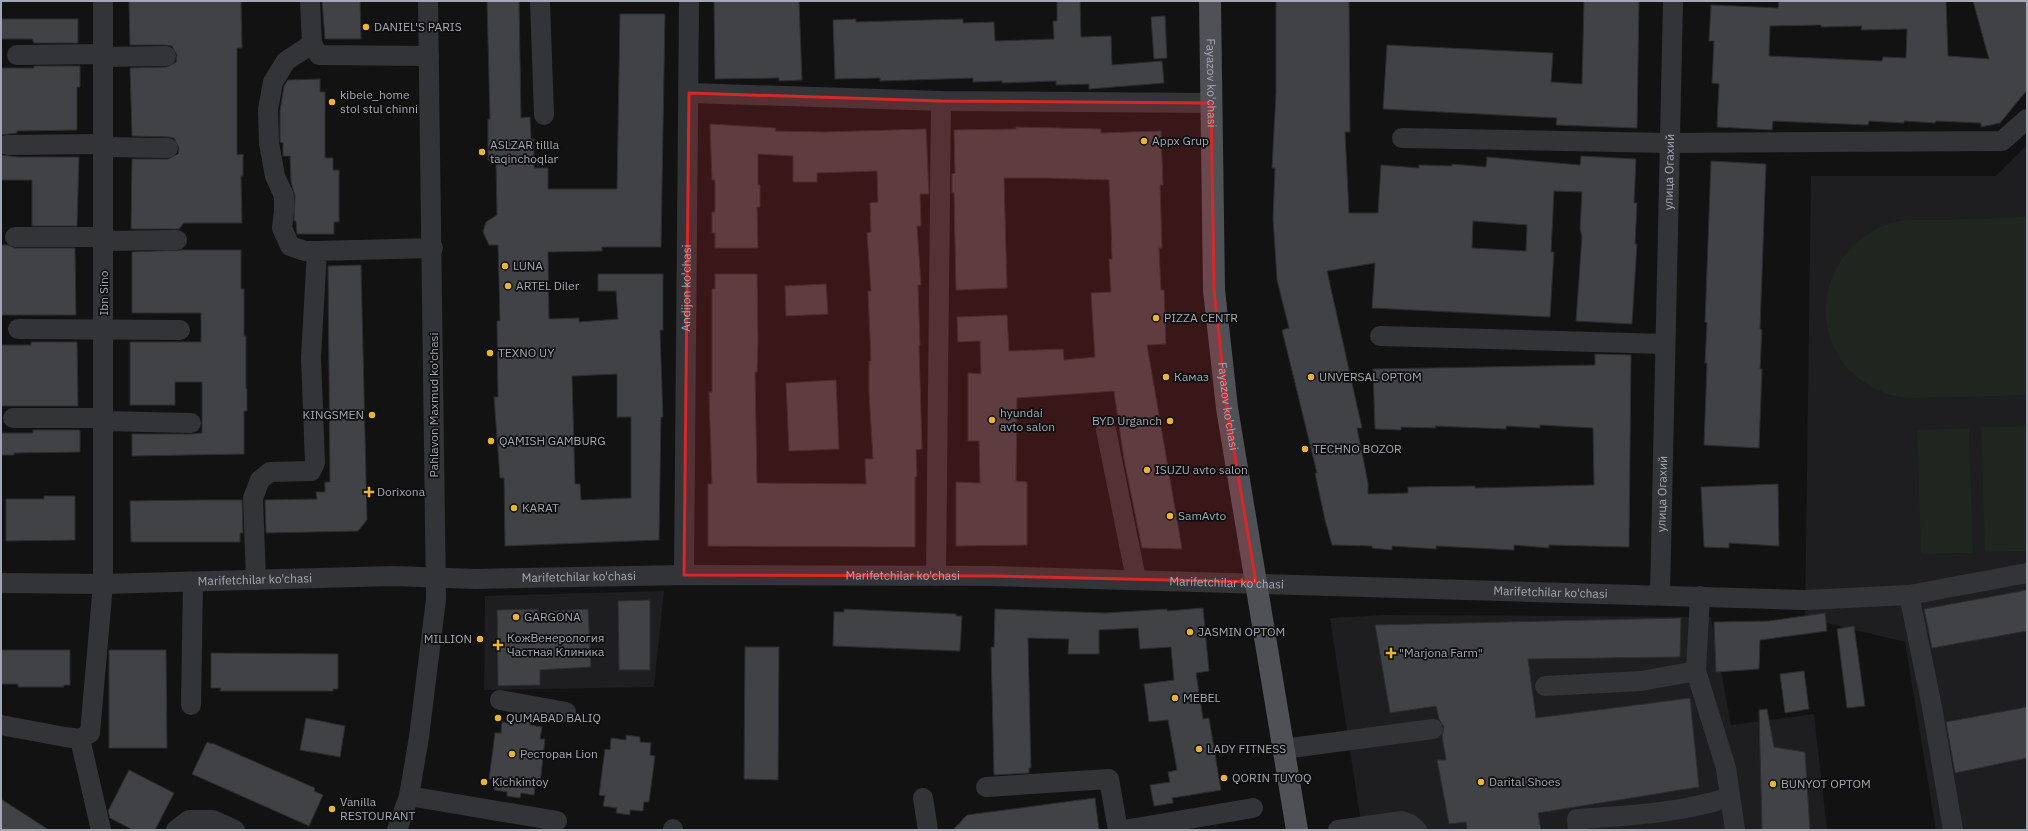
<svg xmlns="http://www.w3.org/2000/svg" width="2028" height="831" viewBox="0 0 2028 831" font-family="'IBM Plex Sans',sans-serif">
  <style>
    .built { fill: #1e1e20 }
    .green { fill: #1e261f }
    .building { fill: #414246; stroke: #2c2c2f; fill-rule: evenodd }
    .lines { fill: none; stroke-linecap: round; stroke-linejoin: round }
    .minor { stroke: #333438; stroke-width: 20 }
    .major { stroke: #4f5157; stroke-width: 22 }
    .marked { fill: #d62828; fill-opacity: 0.2; stroke: #d62828; stroke-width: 3; stroke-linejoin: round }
    .poi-dot { fill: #eab534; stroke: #0d0d0e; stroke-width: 1.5 }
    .labels { text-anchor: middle; stroke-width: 3.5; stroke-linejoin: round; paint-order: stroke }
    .poi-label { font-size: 12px; fill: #a4a8b3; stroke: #0d0d0e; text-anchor: start }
    .street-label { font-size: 12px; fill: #a4a8b3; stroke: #0d0d0e }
  </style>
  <rect width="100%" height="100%" fill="#121213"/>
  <g class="built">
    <path d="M2027,145V830H1936L1905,642L1805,618L1811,176H1996Z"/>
    <path d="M664,591L654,687L484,690L485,596Z"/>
    <path d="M1385,615L1711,617L1731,725L1814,714L1827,830H1362L1330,618Z"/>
  </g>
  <g class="green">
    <path d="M2027,217V395C1999,396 1971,397 1942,397C1926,398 1907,400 1891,395C1806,369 1804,259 1885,225C1901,218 1923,220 1939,220C1969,219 1998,218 2027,217Z"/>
    <path d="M2027,426V551L1985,552L1981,427Z"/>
    <path d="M1969,428L1973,553L1921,554L1917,430Z"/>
  </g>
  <g class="building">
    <path d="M129,1H241L242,48H237V155L243,154V176H241L242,223H184L179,229H131L132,159H168L178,154L179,148L174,138L169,137L132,136L130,68L167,67L176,62L177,55L172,46L166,45H130Z"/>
    <path d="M322,1H360L361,39H325Z"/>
    <path d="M487,1H519L521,118L530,117L531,139H534V168H548V189H617L620,14H665L661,247H602V251L548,252L549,319L579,318V322L618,319L616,291H598V274H663V330H660L663,417H661L659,540L505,546L504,478H500L494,397H498L497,321H500L498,245H489L483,232L486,222L497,215L496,160H488V119H490ZM617,374V417H631V498L581,500L580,484H575L572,376Z"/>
    <path d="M714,1H799L802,80L779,81V78L715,79Z"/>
    <path d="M1057,1H1080L1081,37L1111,36L1112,65L1162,61L1164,83L1089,89V84L1056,85V81L1002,83V81L973,82V78L880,81V78L835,79L833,20L856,19V22L963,19V23L994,22L995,41L1054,39L1053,21H1057Z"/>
    <path d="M1276,1H1349L1350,132H1345L1349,213H1378L1381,165L1419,168V165L1452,166V164L1486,167L1487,157L1580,165L1581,156L1636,159L1634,203H1637L1635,244H1637L1632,324L1576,321L1582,236L1580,229L1582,192L1554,191L1551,252H1554L1550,317L1372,308L1375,263L1327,271L1362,428H1357L1368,483V494L1408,493V487L1475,486V488L1594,485L1593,428L1540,425V428L1506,426V429L1435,426L1436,428L1401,427V430L1375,429L1373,369L1595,365V354L1631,355L1629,547L1549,545V548L1514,545V550L1436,546V549L1392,546V550L1372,548V546L1332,545L1325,520L1315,473H1317L1282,330L1289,328L1277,280L1273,219L1275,168H1272L1276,93ZM1473,221L1527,225L1526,251L1472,248Z"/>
    <path d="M1584,1H1639L1637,128L1556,125L1557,118L1383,109L1387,45L1553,53L1551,82L1582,84Z"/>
    <path d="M1779,1H1946L1948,56L1989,59L1973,1H2027V90L2000,123L1981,127V123L1936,121L1935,123L1904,121V123L1869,121L1868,125L1773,121L1772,130L1717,127L1719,84L1712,83L1714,41H1709L1711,5L1778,8ZM1821,25V27L1862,26L1861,30L1907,29L1906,58L1883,57L1882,61L1769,56L1770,26Z"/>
    <path d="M1165,16L1167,58L1154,59L1151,17Z"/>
    <path d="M1,19H78V43H34L32,39H1Z"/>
    <path d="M34,66H80V87H77V130L17,131V133L1,135V68H34Z"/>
    <path d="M320,79V92H325V158H333V170H339V222H334V234H297L296,221H294L295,196L291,182L290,156H283V143L280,142V111L284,86L288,80Z"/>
    <path d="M710,124L776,128L775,131L823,132L926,129L929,194H920L921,226H917L921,285H918L920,345L919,346L922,449L916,450L917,477H915V547L708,546V484H712L709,392H712V289H715V274H757L758,341L757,372H755L757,483L866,484L865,459H873L869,393V361H871L868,291H871L867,233L871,232L870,203L878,202L877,171L817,173V182H793V156L758,154V185H760V207H757L758,248H715V233H712V212H715V180H712Z"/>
    <path d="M1016,127L1101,129V133L1161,131L1163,185H1160L1162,248H1159L1161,290H1164L1166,344L1147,345L1182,549L1142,548L1124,459L1114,391L1017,398L1016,481L1027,482V545L956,546V482L980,483L979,441H968V373L981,374L980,341L958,342L957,317L1007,315L1009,351L1063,349L1064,360L1095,357L1091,293L1111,292L1109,259H1112L1111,225L1109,180L1046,178H1004L1007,288L956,290L954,193H952V174L955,173L954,130L1016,129Z"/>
    <path d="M1,155L18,157H79L77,226H32V180H1Z"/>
    <path d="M1711,161L1766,164L1760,329L1762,330L1760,369H1762L1759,448L1704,445L1707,363H1705L1707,323L1705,322Z"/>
    <path d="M1,245H8L15,248H75L76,315H1Z"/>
    <path d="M183,250H241V289H244V336H246V389H247V411H244V454L132,456V434H191L202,433V382H175V405H130V342H201V313H132V252Z"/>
    <path d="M361,265L367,520L358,531L266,533L265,500L317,499L316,492H325V482H330L328,266Z"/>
    <path d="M826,284L828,314L786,316L785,286Z"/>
    <path d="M31,342H77L78,406H1V345H31Z"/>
    <path d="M836,380L839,449L789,451L786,383Z"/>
    <path d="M33,430H79L80,431V452L14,453V455H1V433H33Z"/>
    <path d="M1778,484L1779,546L1729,543V548L1704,547L1701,487Z"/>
    <path d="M44,496H75V540L6,541V499H44Z"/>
    <path d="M201,500H242L243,533H240V542H131L130,501Z"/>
    <path d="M2027,590V631L1932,648L1924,609Z"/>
    <path d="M650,600V670H619L618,601Z"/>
    <path d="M1203,608L1209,671L1196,673L1203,719L1209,718L1221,790L1172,798L1173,803L1154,806L1150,785L1170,782L1168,772L1177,770L1168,720L1149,722L1144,684L1174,680L1171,647L1140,649L1138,628L1099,630V654H1068L1069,639L1028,638L1031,768H1029V773L994,775L991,647H994L995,609L1106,613L1167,609V611Z"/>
    <path d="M538,609V612L588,609L591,667L540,670V685L498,686L497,610Z"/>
    <path d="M844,609L956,614V616H962L960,651L833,646L834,612H844Z"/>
    <path d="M1825,613L1827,631L1760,640L1759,669L1716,672L1714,622L1769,621Z"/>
    <path d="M1681,618L1680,657L1528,659L1536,718L1690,698L1699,787L1538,813L1541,830H1467L1466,822L1449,824L1437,760H1446L1442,736L1444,727L1439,719L1436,706L1390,713L1375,625Z"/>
    <path d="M1854,626L1865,706L1847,708L1837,629Z"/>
    <path d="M745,647H779L778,780L744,779Z"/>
    <path d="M1,650H70V685H64V687H18V684H1Z"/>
    <path d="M109,650H166L167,748H109Z"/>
    <path d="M211,653L338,654V689H333V691H220L221,688H211Z"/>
    <path d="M1804,671L1809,709L1785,713L1780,674Z"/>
    <path d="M2027,707V758L1955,773L1946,722Z"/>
    <path d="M1767,709L1774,747L1805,752L1810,830H1762L1759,710Z"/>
    <path d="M306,718L345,726L340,757L300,750Z"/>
    <path d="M517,718L531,720L530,725L542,727L540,739H545L540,785H535L534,795L521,793L520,798L507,796V792L494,790L495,780L489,779L495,733H501L502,722L516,723Z"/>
    <path d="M626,735L640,737V742L651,743L650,755L655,756L649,802H644L643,811L630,810V815L616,813L617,808L603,806L605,796L599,795L605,749L610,750L611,738L626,740Z"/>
    <path d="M207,742L212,744V743L315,788L314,791L323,795L309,826L192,774Z"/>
    <path d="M129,770L174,793L155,830H133L110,818L108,811Z"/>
    <path d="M1095,798L1099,830H953L967,815Z"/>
    <path d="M1,799L49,830H1Z"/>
  </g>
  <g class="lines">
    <g class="minor">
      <path d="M310,1L312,44L319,55L429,56"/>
      <path d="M540,1L544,115"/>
      <path d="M312,44L286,61L273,82L268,110L269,143L275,176L284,196V212L282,228L290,246L305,251H317"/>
      <path d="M17,55L103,54"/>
      <path d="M103,57L166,56"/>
      <path d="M689,93L941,101L1211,103"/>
      <path d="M1402,138L1669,143L2002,141L2027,119"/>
      <path d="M7,145L103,144"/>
      <path d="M103,147L168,148"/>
      <path d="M15,237H104"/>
      <path d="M103,241L177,240"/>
      <path d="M18,329L180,330"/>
      <path d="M1380,336L1665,344"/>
      <path d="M13,418H103"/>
      <path d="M103,421L191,423"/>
      <path d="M1106,430L1136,579"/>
      <path id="s1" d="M684,575L689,1"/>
      <path d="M936,576L941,101"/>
      <path d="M256,580L253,498L260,480L270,472L311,471L315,463L311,357L317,251L433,248"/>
      <path id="s2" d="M1,583L103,584L393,576L475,579L684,575L993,576L1805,600L1909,595L2027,573"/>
      <path id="s3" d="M1660,595L1673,1"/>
      <path d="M1909,595L1932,707L1953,830"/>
      <path d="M1696,671L1700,596"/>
      <path d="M1545,686L1641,681L1696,671L1726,768L1735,830"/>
      <path d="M500,700L566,712"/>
      <path d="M191,705L193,582"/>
      <path d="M1,725L65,737L80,739L90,733L103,584V1"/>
      <path d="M80,739L101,830"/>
      <path d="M1284,749L1433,729"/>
      <path d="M986,787L1109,779L1118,830"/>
      <path d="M409,796L557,821"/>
      <path d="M923,798L928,830"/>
      <path d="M176,830L189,820H213L235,830"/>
      <path d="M397,830L409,796L419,737L436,599L428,1"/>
      <path d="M673,830V829"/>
      <path d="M1124,830L1253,808"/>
      <path d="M1338,830L1402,821L1410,824L1417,830"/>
      <path d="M1578,830L1577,819C1628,816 1681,813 1730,797"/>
    </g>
    <path class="major" id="s4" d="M1210,1L1214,290L1227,408L1297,830"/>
  </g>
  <path class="marked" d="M689,93L941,101L1211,103L1214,290L1227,408L1256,582L993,576L684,575Z"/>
  <g class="poi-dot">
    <circle cx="366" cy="27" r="4"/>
    <circle cx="332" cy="102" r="4"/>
    <circle cx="1144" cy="141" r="4"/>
    <circle cx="482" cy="152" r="4"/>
    <circle cx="505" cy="266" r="4"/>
    <circle cx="508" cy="286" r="4"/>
    <circle cx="1156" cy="318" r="4"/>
    <circle cx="490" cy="353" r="4"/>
    <circle cx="1166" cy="377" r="4"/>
    <circle cx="1311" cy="377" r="4"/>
    <circle cx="372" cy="415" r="4"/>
    <circle cx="992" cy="420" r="4"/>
    <circle cx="1170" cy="421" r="4"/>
    <circle cx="491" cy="441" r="4"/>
    <circle cx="1305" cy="449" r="4"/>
    <circle cx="1147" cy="470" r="4"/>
    <path d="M367 486h4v4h4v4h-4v4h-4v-4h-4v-4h4z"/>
    <circle cx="514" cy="508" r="4"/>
    <circle cx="1170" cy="516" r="4"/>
    <circle cx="516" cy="617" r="4"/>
    <circle cx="1190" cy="632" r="4"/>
    <circle cx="480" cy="639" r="4"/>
    <path d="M496 639h4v4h4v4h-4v4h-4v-4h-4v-4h4z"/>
    <path d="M1389 647h4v4h4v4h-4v4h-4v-4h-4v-4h4z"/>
    <circle cx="1175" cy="698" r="4"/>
    <circle cx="498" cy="718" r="4"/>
    <circle cx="1199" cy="749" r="4"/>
    <circle cx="512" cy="754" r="4"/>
    <circle cx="1224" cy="778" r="4"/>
    <circle cx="484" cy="782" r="4"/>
    <circle cx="1481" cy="782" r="4"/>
    <circle cx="1773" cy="784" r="4"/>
    <circle cx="332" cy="809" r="4"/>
  </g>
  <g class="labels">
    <g class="poi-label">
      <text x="374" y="31">DANIEL'S PARIS</text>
      <text x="340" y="99">kibele_home<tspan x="340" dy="14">stol stul chinni</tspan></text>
      <text x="1152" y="145">Appx Grup</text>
      <text x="490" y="149">ASLZAR tillla<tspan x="490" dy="14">taqinchoqlar</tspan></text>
      <text x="513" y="270">LUNA</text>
      <text x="516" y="290">ARTEL Diler</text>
      <text x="1164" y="322">PIZZA CENTR</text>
      <text x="498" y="357">TEXNO UY</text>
      <text x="1174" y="381">Камаз</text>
      <text x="1319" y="381">UNVERSAL OPTOM</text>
      <text x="1000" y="417">hyundai<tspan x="1000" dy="14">avto salon</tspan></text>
      <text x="364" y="419" text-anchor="end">KINGSMEN</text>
      <text x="1162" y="425" text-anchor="end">BYD Urganch</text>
      <text x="499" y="445">QAMISH GAMBURG</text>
      <text x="1313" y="453">TECHNO BOZOR</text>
      <text x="1155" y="474">ISUZU avto salon</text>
      <text x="377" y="496">Dorixona</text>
      <text x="522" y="512">KARAT</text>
      <text x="1178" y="520">SamAvto</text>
      <text x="524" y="621">GARGONA</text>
      <text x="1198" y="636">JASMIN OPTOM</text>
      <text x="507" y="642">КожВенерология<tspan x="507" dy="14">Частная Клиника</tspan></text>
      <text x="472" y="643" text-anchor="end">MILLION</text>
      <text x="1399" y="657">"Marjona Farm"</text>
      <text x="1183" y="702">MEBEL</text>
      <text x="506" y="722">QUMABAD BALIQ</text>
      <text x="1207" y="753">LADY FITNESS</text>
      <text x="520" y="758">Ресторан Lion</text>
      <text x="1232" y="782">QORIN TUYOQ</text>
      <text x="492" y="786">Kichkintoy</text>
      <text x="1489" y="786">Darital Shoes</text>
      <text x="1781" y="788">BUNYOT OPTOM</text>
      <text x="340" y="806">Vanilla<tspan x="340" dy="14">RESTOURANT</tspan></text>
    </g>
    <g class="street-label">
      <text dy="4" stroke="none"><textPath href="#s4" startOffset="82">Fayazov ko'chasi</textPath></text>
      <text dy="4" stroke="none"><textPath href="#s3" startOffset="423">улица Огахий</textPath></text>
      <text dy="4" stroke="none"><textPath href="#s1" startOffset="287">Andijon ko'chasi</textPath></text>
      <text transform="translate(104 293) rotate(-90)" y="4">Ibn Sino</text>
      <text transform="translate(434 405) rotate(-90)" y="4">Pahlavon Maxmud ko'chasi</text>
      <text dy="4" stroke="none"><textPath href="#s4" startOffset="406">Fayazov ko'chasi</textPath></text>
      <text dy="4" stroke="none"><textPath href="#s3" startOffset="101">улица Огахий</textPath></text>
      <text dy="4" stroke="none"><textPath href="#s2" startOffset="902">Marifetchilar ko'chasi</textPath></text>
      <text dy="4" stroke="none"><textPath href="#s2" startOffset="578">Marifetchilar ko'chasi</textPath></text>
      <text dy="4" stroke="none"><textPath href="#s2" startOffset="254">Marifetchilar ko'chasi</textPath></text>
      <text dy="4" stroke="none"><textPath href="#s2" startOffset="1226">Marifetchilar ko'chasi</textPath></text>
      <text dy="4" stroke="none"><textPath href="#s2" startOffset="1550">Marifetchilar ko'chasi</textPath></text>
    </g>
  </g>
  <rect width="2028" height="831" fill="none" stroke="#a4a8b3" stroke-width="4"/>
</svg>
